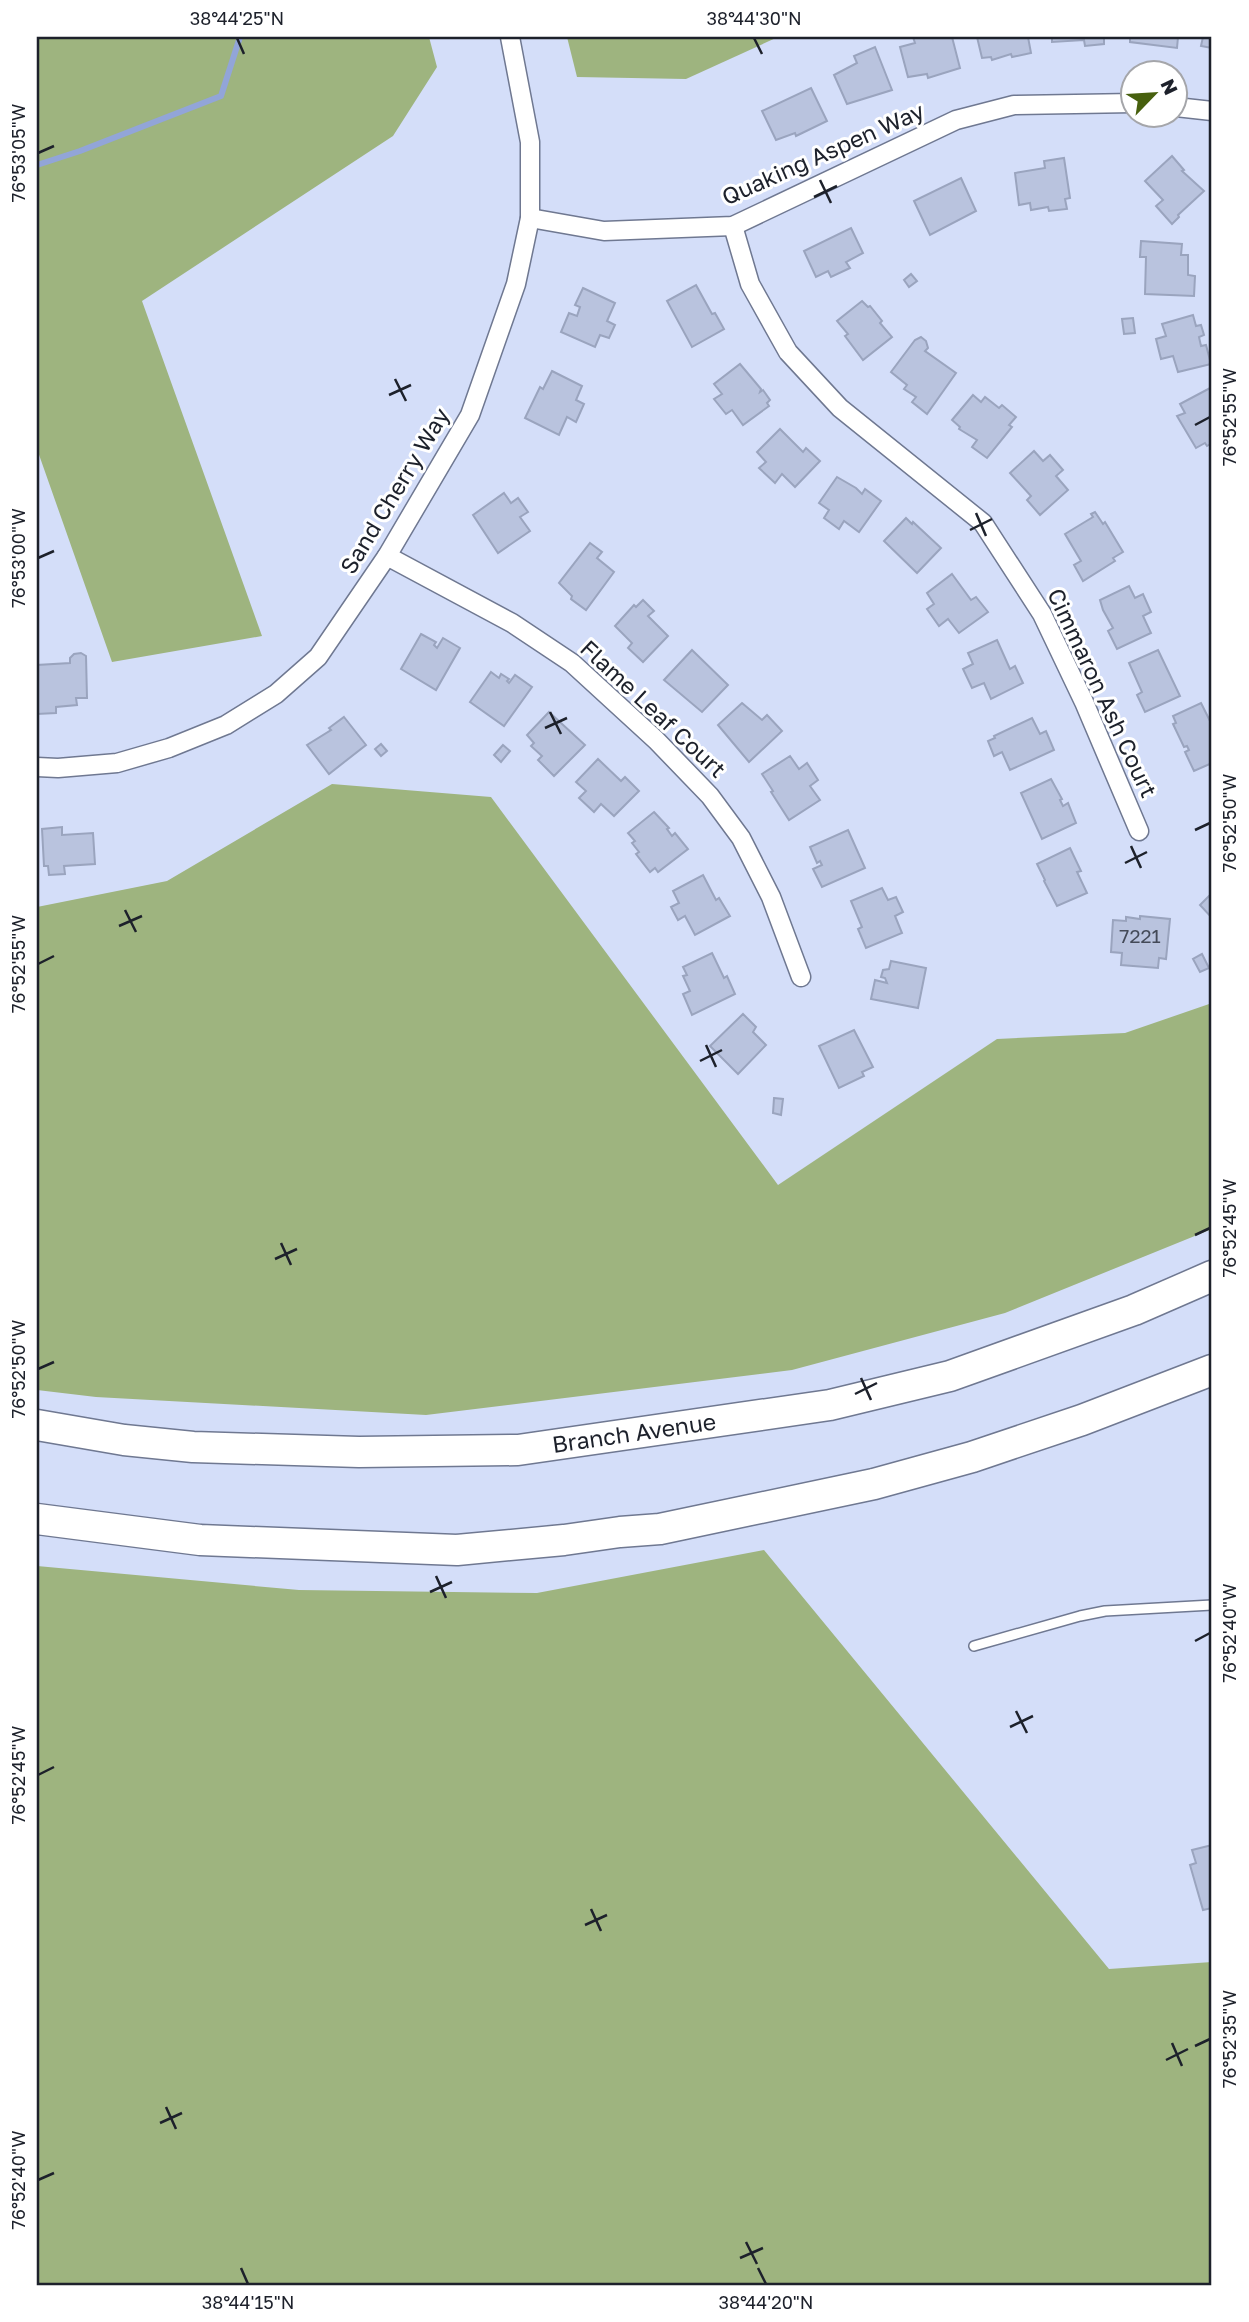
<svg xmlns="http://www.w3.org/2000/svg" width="1249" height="2322" viewBox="0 0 1249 2322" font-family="'Golos Text',sans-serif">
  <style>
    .forest { fill: #9eb47f }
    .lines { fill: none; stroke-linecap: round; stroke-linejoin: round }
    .stream { stroke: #92a5d8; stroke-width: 6 }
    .building { fill: #b9c3de; stroke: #9aa4be; stroke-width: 2 }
    .service-casing { stroke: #6f7891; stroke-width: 12 }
    .minor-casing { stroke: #6f7891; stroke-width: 21 }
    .trunk-casing { stroke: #6f7891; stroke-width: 33 }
    .service { stroke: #fff; stroke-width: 9 }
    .minor { stroke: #fff; stroke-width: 18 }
    .trunk { stroke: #fff; stroke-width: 30 }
    .ticks { fill: none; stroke: #1d212b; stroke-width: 2.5 }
    .labels { text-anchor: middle; stroke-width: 6; stroke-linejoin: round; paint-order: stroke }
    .number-label { font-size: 19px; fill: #444a58 }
    .street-label { font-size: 23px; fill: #1d212b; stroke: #fff }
    .neatline { fill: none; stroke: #1d212b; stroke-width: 2.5 }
    .ticks-label { font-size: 18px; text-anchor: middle; fill: #1d212b }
  </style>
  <rect width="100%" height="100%" fill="#d4def9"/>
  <g class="forest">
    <path d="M37,37H429L437,67L393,136L142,301L262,636L112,662L37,449Z"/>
    <path d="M567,37H778L686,79L577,77Z"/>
    <path d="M332,784L491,797L778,1185L997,1039L1125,1033L1212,1003V1229L1005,1313L792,1370L426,1415L96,1397L37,1390V907L167,881Z"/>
    <path d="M764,1550L1109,1969L1212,1962V2285H37V1566L299,1590L537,1593Z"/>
  </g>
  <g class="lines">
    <path class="stream" d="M37,165L80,151L221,96L240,37"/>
  </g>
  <g class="building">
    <path d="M913,37H952L960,68L928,78L927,74L908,77L900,47L915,43Z"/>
    <path d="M977,37H1028L1031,53L1012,57L1011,54L992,60L991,57L982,58Z"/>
    <path d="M1052,37H1104V44L1085,46L1084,40L1052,42Z"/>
    <path d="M1130,37H1178L1177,48L1130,42Z"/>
    <path d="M1203,37H1212V48L1201,46Z"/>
    <path d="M875,47L892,90L847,104L834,75L857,63L854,56Z"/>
    <path d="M811,88L827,121L796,136L795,133L776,140L762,111Z"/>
    <path d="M1172,156L1184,170L1182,171L1204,191L1178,215L1179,217L1172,224L1156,206L1163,200L1145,181Z"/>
    <path d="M1064,158L1070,198L1065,199L1067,209L1049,211L1048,207L1031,210L1030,203L1019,205L1015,173L1045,168L1044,161Z"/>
    <path d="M961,178L976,211L930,235L914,201Z"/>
    <path d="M851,228L863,253L846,262L850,268L831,277L828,271L816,277L804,251Z"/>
    <path d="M1141,241L1182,244L1181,255H1188V275L1195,276L1194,296L1145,294L1146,257H1140Z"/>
    <path d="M911,274L917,281L909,287L904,280Z"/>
    <path d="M696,285L712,314L715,313L724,329L692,347L667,301Z"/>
    <path d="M583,288L615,303L607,321L615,325L609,338L600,335L595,347L561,332L569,313L577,316L580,307L575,305Z"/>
    <path d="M862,301L868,307L870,306L882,321L880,323L892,337L863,360L845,336L848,334L837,321Z"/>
    <path d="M1193,315L1196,326L1201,325L1204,335L1199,337L1201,346L1206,345L1211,364L1178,372L1173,356L1161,359L1156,339L1166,336L1162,324Z"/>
    <path d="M1133,318L1135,333L1124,334L1122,319Z"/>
    <path d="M921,337L926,341L928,348L925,351L956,373L927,414L912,402L916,397L904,389L907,385L891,372L915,340Z"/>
    <path d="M740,364L761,389L760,392L763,390L770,400L767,403L769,406L743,425L732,410L726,414L714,399L722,394L714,384Z"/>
    <path d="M552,371L582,386L576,400L584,404L576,422L567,417L559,435L525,418L540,387L543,389Z"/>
    <path d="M1212,387V443L1207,446L1205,443L1196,448L1177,416L1185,413L1180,404Z"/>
    <path d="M973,395L981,402L985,397L999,408L1002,405L1016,417L1009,425L1012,427L987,458L972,447L977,440L959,429L960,427L952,420Z"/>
    <path d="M780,429L803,452L806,448L820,461L795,487L782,474L775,483L759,468L766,462L757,452Z"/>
    <path d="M1034,451L1043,461L1050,455L1063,470L1056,476L1068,490L1040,515L1027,500L1031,496L1010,473Z"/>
    <path d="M837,477L856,488L862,494L865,489L881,501L859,532L844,521L839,529L824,518L829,510L819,503Z"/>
    <path d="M504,493L511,503L518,498L528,512L520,517L530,531L498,553L473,515Z"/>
    <path d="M1095,512L1103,524L1105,522L1123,552L1113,558L1115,561L1083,581L1074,565L1081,561L1065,534L1093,517L1091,514Z"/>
    <path d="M906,518L912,524L913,522L941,548L917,573L884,541Z"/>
    <path d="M590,543L602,552L597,558L614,572L586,610L571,599L572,596L559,583Z"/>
    <path d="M952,574L971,600L976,597L988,612L959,633L948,619L939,626L927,609L934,604L927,593Z"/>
    <path d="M1129,586L1135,598L1143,594L1151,612L1143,616L1151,633L1117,649L1108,631L1113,628L1103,610L1100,600Z"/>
    <path d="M643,600L654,611L648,616L668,636L643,662L628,648L632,643L615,626L634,605L636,607Z"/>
    <path d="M421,634L436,642L434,645L437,648L443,638L460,648L436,690L401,669Z"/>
    <path d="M997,640L1010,669L1015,666L1023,683L991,699L984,683L972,688L963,669L973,664L968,653Z"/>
    <path d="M692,650L728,685L702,712L664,680Z"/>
    <path d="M1158,650L1180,696L1145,712L1137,695L1142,692L1129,663Z"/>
    <path d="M81,653L86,656L87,698H76L77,705L56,707V713L37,714V665L70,663V658L74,654Z"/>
    <path d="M491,672L499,678L501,674L509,679L507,681L509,683L515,675L532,687L504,726L470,702Z"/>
    <path d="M742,703L762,720L767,715L782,731L749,762L718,725Z"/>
    <path d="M1201,703L1211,723L1212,722V763L1194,771L1185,752L1189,750L1187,746L1184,747L1173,724L1176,723L1173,716Z"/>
    <path d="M549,712L585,745L554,776L538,760L542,756L531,746L534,743L527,735Z"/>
    <path d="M344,717L366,745L329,774L307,745L331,730L329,728Z"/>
    <path d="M1032,718L1040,734L1046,731L1054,750L1010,770L1002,752L994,756L988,741L995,738L994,736Z"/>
    <path d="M381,744L387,751L381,756L375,749Z"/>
    <path d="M503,745L510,751L501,762L494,755Z"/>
    <path d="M790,756L799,769L807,763L818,780L810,786L820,800L789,820L771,792L773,791L762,774Z"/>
    <path d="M598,759L621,781L625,777L639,791L614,816L601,804L594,812L579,798L586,791L576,782Z"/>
    <path d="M1051,779L1062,799L1060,800L1063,806L1068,803L1076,823L1042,839L1021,793Z"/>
    <path d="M654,812L669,828L667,829L672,836L675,833L688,849L658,872L655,868L650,872L636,854L639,852L632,843L635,841L628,833Z"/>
    <path d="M62,827V835L93,833L95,864L64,866L65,874L49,875L48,866H44L42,829Z"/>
    <path d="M848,830L865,868L822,887L813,869L822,865L820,861L817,863L810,847Z"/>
    <path d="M1070,848L1081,871L1077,872L1087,893L1057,906L1044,881L1045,880L1037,864Z"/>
    <path d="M703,875L716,900L719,898L730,916L695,935L685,916L678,920L671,907L679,903L673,891Z"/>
    <path d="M882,888L888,900L896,897L903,912L895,916L902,933L866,948L858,929L862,927L851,901Z"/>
    <path d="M1212,893V918L1200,905Z"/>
    <path d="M1140,916L1170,919L1166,959L1159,958L1158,968L1121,965L1122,953L1111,952L1113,920L1126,921V917L1140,919Z"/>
    <path d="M712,953L724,978L727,976L735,994L692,1015L683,994L690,991L683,976L687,975L683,967Z"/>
    <path d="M1202,954L1209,968L1200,972L1193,959Z"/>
    <path d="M891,961L926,968L918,1008L871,999L875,980L887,983L885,978L881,977L883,970L889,969Z"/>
    <path d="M743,1014L756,1027L753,1032L766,1045L738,1074L710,1046Z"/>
    <path d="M854,1030L873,1067L862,1072L864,1076L839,1088L819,1046Z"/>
    <path d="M774,1098L783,1099L781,1115L773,1113Z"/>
    <path d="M1212,1845V1908L1203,1910L1190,1865L1196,1863L1192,1850Z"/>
  </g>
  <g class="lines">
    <g class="service-casing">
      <path id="service" d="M974,1646L1080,1616L1105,1611L1212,1605"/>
    </g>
    <g class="minor-casing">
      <g id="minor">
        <path d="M1176,107L1212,111"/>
        <path d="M530,218L604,231L733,226L956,120L1014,105L1134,103"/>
        <path d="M733,226L750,284L788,352L840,408L983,523L1042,614L1084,702L1139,831"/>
        <path d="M387,556L512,623L572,663L656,740L710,796L741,838L771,897L801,977"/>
        <path d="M37,767L58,768L117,763L169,748L226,725L276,694L318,657L387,556L470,415L516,284L530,218V142L510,37"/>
      </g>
    </g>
    <g class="trunk-casing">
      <g id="trunk">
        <path id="s1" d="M37,1425L124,1440L193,1447L359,1452L518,1450L830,1405L950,1376L1134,1310L1212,1276"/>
        <path d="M37,1519L200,1540L457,1550L564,1540L620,1532L660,1529L874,1484L972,1457L1082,1420L1212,1370"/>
      </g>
    </g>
    <use href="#service" class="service"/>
    <use href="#minor" class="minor"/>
    <use href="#trunk" class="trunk"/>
  </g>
  <path class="ticks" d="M237,38L244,54M754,38L762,54M38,153L54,146M820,180L831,203M814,197L837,186M395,379L406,401M389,395L411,385M1195,425L1210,417M976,513L986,536M970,530L992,519M38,558L54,551M550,712L561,734M545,728L567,718M1195,830L1210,823M1131,846L1141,868M1125,863L1147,852M125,910L136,932M119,926L142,916M38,964L54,956M706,1045L716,1067M700,1061L722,1050M1195,1235L1210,1228M281,1243L291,1265M275,1259L297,1249M38,1369L54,1362M861,1378L871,1400M855,1394L877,1383M436,1576L446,1598M430,1592L452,1582M1195,1641L1210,1633M1016,1711L1027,1733M1010,1727L1033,1716M38,1775L54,1767M591,1909L601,1931M585,1925L607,1915M1172,2043L1182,2066M1195,2046L1210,2039M1166,2060L1188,2049M166,2107L176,2129M160,2123L182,2113M38,2180L54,2173M746,2242L757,2264M740,2258L763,2248M241,2268L248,2284M758,2268L766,2284"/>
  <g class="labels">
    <g class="number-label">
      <text x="1140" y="943">7221</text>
    </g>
    <g class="street-label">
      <text transform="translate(823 154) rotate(-24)" y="8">Quaking Aspen Way</text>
      <text transform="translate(395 491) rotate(-59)" y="8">Sand Cherry Way</text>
      <text transform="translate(1102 693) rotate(65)" y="8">Cimmaron Ash Court</text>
      <text transform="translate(653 709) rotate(43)" y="8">Flame Leaf Court</text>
      <text dy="8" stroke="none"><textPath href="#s1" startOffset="600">Branch Avenue</textPath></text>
    </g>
  </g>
  <rect width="1249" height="2322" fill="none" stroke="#ffffff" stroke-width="77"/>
  <g transform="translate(1154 94) rotate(65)"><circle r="33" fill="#ffffff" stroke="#a5a6aa" stroke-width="2"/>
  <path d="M0-5L12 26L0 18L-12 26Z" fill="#47600e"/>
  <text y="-10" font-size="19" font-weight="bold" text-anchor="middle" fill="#1d212b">N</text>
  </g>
  <rect x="38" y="38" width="1172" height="2246" class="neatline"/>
  <g class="ticks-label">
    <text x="237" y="25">38°44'25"N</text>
    <text x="754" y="25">38°44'30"N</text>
    <text transform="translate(19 153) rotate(-90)" y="6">76°53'05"W</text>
    <text transform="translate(1230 417) rotate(-90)" y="6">76°52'55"W</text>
    <text transform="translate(19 558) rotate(-90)" y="6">76°53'00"W</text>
    <text transform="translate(1230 823) rotate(-90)" y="6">76°52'50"W</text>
    <text transform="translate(19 964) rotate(-90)" y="6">76°52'55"W</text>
    <text transform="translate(1230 1228) rotate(-90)" y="6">76°52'45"W</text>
    <text transform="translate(19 1369) rotate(-90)" y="6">76°52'50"W</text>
    <text transform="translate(1230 1633) rotate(-90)" y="6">76°52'40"W</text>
    <text transform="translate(19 1775) rotate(-90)" y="6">76°52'45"W</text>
    <text transform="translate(1230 2039) rotate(-90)" y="6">76°52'35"W</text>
    <text transform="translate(19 2180) rotate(-90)" y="6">76°52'40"W</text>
    <text x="248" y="2309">38°44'15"N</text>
    <text x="766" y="2309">38°44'20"N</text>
  </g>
</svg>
